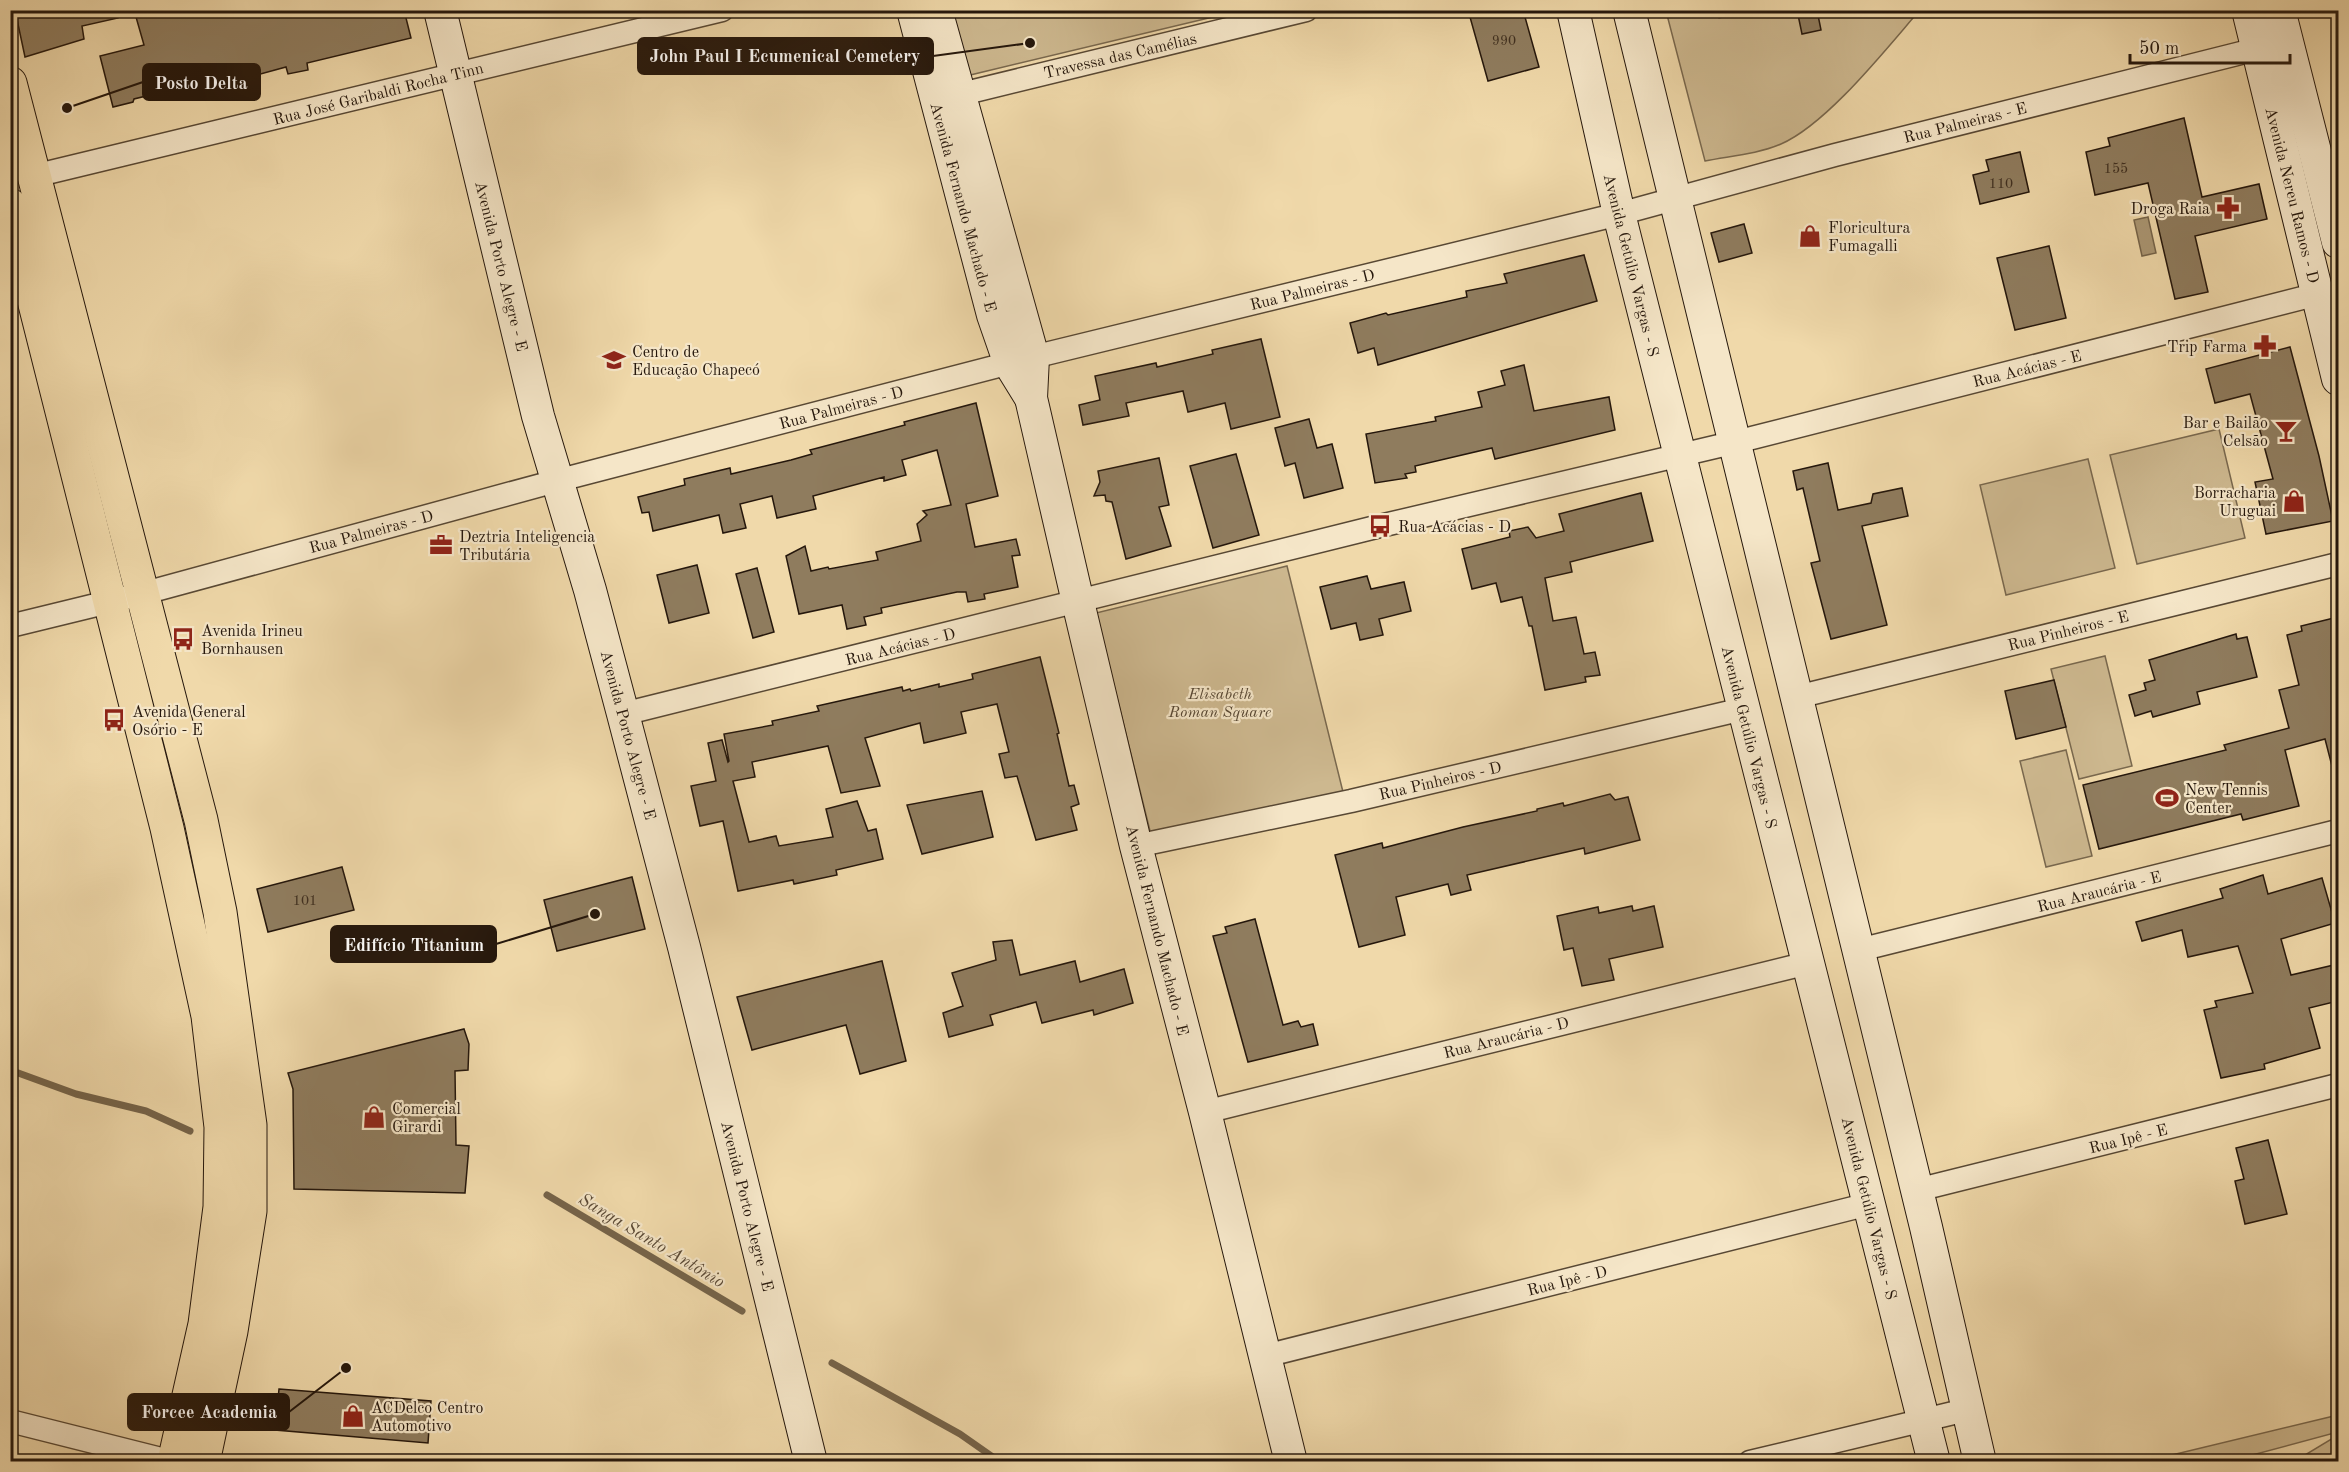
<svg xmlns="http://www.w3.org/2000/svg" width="2349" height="1472" viewBox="0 0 2349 1472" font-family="'Old Standard TT',serif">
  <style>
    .green { fill: #cdb88f; stroke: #79684e; stroke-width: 1.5 }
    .water { fill: #ab9774; stroke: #75644a; stroke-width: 1.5 }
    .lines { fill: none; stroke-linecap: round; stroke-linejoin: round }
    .stream { stroke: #75644a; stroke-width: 7 }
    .building { fill: #8f7c5e; stroke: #25170c; stroke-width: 1.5 }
    .street-casing { stroke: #584834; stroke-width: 25 }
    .secondary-casing { stroke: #25170c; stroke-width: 34 }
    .primary-casing { stroke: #25170c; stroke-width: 35 }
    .street { stroke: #f5e6c8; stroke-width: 22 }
    .secondary { stroke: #f5e6c8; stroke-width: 32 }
    .primary { stroke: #f0d9aa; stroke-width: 33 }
    .labels { text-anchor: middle; stroke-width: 4.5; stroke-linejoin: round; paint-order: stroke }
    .number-label { font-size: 14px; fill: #403020 }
    .street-label { font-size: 16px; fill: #25170c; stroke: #f5e6c8 }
    .poi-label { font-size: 16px; fill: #25170c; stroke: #f5e6c8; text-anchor: start }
    .park-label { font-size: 16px; font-style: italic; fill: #574733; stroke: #f5e6c8 }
    .water-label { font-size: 18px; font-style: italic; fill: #5b4a36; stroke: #f5e6c8 }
    .leader { fill: none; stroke: #25170c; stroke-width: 2 }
    .callout-dot { fill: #25170c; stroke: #f5e6c8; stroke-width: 2 }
    .callout { fill: #25170c; stroke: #25170c; stroke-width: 2 }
    .callout-label { font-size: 18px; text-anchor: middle; font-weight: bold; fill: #fff }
  </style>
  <rect width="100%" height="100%" fill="#f0d9aa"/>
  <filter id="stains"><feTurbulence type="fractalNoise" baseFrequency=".00333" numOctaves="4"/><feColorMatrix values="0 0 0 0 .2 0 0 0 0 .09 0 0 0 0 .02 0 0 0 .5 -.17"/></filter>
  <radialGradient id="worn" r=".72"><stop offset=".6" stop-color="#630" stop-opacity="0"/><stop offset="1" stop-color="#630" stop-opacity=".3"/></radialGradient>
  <g class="green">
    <path d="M951,10L1238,11L966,76Z"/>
    <path d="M1754,10L1919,11C1886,49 1827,124 1781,144C1758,154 1730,156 1705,161L1666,11H1716L1719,18Z"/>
    <path d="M2219,429L2245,538L2137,564L2110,455Z"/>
    <path d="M2088,459L2115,568L2006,595L1980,485Z"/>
    <path d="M1287,566L1343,792L1152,839L1096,613Z"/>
    <path d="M2105,656L2132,766L2079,779L2051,669Z"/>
    <path d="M2066,750L2092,856L2046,867L2020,761Z"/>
    <path d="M2338,1415V1432L2230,1461H2147Z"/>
    <path d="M2338,1435V1461H2295Z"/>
  </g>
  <path class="water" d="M2148,217L2156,253L2142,256L2134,220Z"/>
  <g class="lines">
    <g class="stream">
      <path d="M10,1070L76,1094L146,1111L190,1131"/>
      <path d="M547,1195L742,1311"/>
      <path d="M832,1363L960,1434L1000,1462"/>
    </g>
  </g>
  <g class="building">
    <path d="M15,10H118V18L82,26L84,39L25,57Z"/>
    <path d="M134,10H291L292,17L319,10H404L411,38L307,63L308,70L288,74L286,67L235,81L233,75L134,99L133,102L113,107L100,56L144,45Z"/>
    <path d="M1468,10H1523L1539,67L1488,81Z"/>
    <path d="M1797,10H1817L1821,30L1802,34Z"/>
    <path d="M2184,118L2202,197L2259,184L2267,219L2195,236L2208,292L2175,299L2148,183L2095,195L2086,152L2110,146L2108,138Z"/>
    <path d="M2020,152L2029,192L1980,204L1973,175L1989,171L1986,160Z"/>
    <path d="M1744,224L1752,253L1719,262L1711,233Z"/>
    <path d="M2049,246L2066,318L2015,330L1997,258Z"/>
    <path d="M1584,255L1597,301L1378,365L1374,348L1358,353L1350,323L1386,313L1388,315L1467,297L1466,291L1507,283L1504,274Z"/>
    <path d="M1261,339L1280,417L1231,429L1225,403L1188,412L1183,391L1126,403L1129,416L1083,425L1079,405L1100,400L1095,376L1156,363L1157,367L1213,354L1212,350Z"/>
    <path d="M2290,347L2319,456L2333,521L2266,534L2255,482L2273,479L2250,394L2215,403L2206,369Z"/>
    <path d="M1524,365L1534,411L1609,397L1615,430L1495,459L1492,448L1415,466L1416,472L1405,474L1407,478L1375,483L1366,434L1436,421L1435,417L1482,407L1478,392L1505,385L1501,371Z"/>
    <path d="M976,403L998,496L966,504L975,547L1016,539L1020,555L1012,556L1018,587L984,594L985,599L968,602L966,592H957L881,608L882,613L864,617L866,625L847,629L842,605L799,614L786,556L805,546L811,571L828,567L829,569L878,560L876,552L921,541L917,524L927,515L923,511L951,505L937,450L902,460L906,475L884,481V477L813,496L816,509L777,518L772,496L740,504L746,528L723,533L719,515L653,531L649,512L642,513L638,497L685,485L684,479L730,468L731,474L791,460L812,454L810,450L905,425L904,422Z"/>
    <path d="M1309,419L1317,448L1332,444L1343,488L1304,498L1295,463L1285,466L1275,428Z"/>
    <path d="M1236,454L1259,535L1213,548L1190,466Z"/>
    <path d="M1159,458L1169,505L1159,507L1171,546L1126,559L1112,502L1106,501L1105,495L1094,496L1100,482L1098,471Z"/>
    <path d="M1828,463L1838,510L1871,503L1873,494L1902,488L1908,516L1862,526L1887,625L1831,639L1811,563L1820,561L1803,488L1797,490L1793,471Z"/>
    <path d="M1641,493L1653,541L1570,562L1572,572L1545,578L1553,621L1576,617L1584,654L1595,652L1600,675L1585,677L1586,682L1545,690L1532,626H1529L1522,597L1501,602L1496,583L1472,589L1462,549L1510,537L1509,531L1528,527L1536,538L1564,531L1559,514Z"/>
    <path d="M697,565L709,613L669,623L657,575Z"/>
    <path d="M757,568L774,632L753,638L736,574Z"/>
    <path d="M1367,576L1371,589L1404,582L1411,611L1379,619L1383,635L1360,640L1356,623L1331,629L1320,587Z"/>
    <path d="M2338,617V769L2333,770L2325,739L2285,750L2299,806L2243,820L2241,814L2099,849L2083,785L2226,750L2224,745L2289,728L2279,690L2299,685L2287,635L2302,631L2301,626Z"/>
    <path d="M2236,634L2237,639L2247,637L2257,677L2197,692L2200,704L2153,717L2151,711L2135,716L2129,695L2146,690L2144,683L2155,680L2149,660Z"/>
    <path d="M1040,657L1059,733L1057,734L1069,786L1074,785L1079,804L1071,807L1077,830L1036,840L1017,776L1005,778L999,754L1009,752L997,704L961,712L966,733L924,743L920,723L865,738L880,786L841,793L828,746L752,762L755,777L733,781L749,842L776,836L779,846L833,837L826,809L857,801L868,831L876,829L883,859L836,870L837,875L794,884L793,880L738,891L723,821L700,826L691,786L716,781L708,743L722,740L728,762L729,761L724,734L773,725L772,721L819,711L817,706L902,687L903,691L910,689L911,691L939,684V687L973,679L972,674Z"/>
    <path d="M2054,680L2066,727L2016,739L2005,691Z"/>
    <path d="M982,791L993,837L922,854L907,805Z"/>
    <path d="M1610,794L1615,800L1628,797L1640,840L1585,854L1584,848L1467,875L1471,890L1451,895L1448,884L1396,897L1405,935L1359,947L1335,855L1382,843L1383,848L1463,827L1537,811V809L1563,803L1564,806Z"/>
    <path d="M342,867L354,910L268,932L257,889Z"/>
    <path d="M2263,875L2268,894L2322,878L2335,923L2281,939L2291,975L2338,964V1001L2309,1008L2320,1048L2264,1064L2265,1069L2221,1078L2204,1010L2217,1007L2215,1001L2253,993L2238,946L2188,957L2182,930L2142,941L2136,922L2223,898L2220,889Z"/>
    <path d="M632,877L645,929L557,951L544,900Z"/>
    <path d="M1632,906L1633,911L1654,906L1663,947L1609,959L1614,980L1582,986L1573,948L1564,950L1557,916L1598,907L1599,913Z"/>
    <path d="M1255,919L1283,1025L1298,1021L1301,1027L1313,1024L1318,1045L1248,1062L1213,936L1227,933L1225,927Z"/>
    <path d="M1012,940L1020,975L1075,961L1080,982L1124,969L1133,1003L1094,1015L1093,1010L1042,1023L1036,1002L990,1015L993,1025L949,1037L943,1013L963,1006L952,973L996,960L993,942Z"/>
    <path d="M882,961L906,1061L860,1074L846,1025L752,1050L737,997Z"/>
    <path d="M464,1029L469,1044L468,1070L455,1071L456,1145L469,1146L465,1193L294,1189L293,1089L288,1073Z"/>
    <path d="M2268,1140L2287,1214L2245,1224L2235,1181L2244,1179L2236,1148Z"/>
    <path d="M279,1389L431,1401L428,1443L275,1430Z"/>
  </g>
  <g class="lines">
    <g class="street-casing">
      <g id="street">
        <path d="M945,98L1306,10"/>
        <path d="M34,176L722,10"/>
        <path d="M10,626L141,594L556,481L1033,357L1619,214L1835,155L2257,49"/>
        <path d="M1797,697L2338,564"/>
        <path d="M623,714L1380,526L1736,442L2318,294"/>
        <path d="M1136,846L1351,801L1743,709"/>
        <path d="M1859,950L2338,831"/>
        <path d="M1205,1112L1808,963"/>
        <path d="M1917,1190L2338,1085"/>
        <path d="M1265,1356L1869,1204"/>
        <path d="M10,1421L173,1462"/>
        <path d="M1750,1462L1970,1409"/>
      </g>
    </g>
    <g class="secondary-casing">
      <g id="secondary">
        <path d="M440,10L538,416L590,590L623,714L684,947L811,1462"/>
        <path d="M913,10L993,315L1010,364L1031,398"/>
        <path d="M936,10L1033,357L1031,398L1078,602L1136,846L1205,1112L1291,1462"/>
        <path d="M1573,10L1619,214L1934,1462"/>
        <path d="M1629,10L1926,1227L1980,1462"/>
        <path d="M2248,10L2338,379"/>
        <path d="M2279,10L2338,242"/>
      </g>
    </g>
    <g class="primary-casing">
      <g id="primary">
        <path d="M10,83L201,820L220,912L250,1125V1211L231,1331L203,1462"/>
        <path d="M10,205L167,828L208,1016L221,1127L220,1207L205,1324L174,1462"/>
      </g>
    </g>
    <use href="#street" class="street"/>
    <use href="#secondary" class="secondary"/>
    <use href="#primary" class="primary"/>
  </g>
  <defs>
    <g id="pharmacy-bare" transform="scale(1.8)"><path d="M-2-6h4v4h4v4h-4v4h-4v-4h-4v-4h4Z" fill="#8f2418" stroke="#f5e6c8" stroke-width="2.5" paint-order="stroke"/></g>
    <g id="shop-bare" transform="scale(1.8)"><path d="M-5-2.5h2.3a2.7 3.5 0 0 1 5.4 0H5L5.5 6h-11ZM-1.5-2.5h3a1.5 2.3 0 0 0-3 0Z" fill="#8f2418" stroke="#f5e6c8" stroke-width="2.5" paint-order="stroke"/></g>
    <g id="school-bare" transform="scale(1.8)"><path d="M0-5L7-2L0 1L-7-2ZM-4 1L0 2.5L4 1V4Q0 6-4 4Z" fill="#8f2418" stroke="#f5e6c8" stroke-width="2.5" paint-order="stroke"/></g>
    <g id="bar-bare" transform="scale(1.8)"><path d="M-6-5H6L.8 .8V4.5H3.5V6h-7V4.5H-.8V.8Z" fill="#8f2418" stroke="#f5e6c8" stroke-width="2.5" paint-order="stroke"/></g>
    <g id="bus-bare" transform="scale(1.8)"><path d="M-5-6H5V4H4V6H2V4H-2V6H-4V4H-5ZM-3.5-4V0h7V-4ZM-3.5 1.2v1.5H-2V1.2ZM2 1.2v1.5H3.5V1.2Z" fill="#8f2418" stroke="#f5e6c8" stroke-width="2.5" paint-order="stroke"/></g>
    <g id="office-bare" transform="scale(1.8)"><path d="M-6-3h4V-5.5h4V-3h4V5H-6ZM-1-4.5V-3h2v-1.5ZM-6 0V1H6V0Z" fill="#8f2418" stroke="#f5e6c8" stroke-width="2.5" paint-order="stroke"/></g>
    <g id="stadium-bare" transform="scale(1.8)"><path d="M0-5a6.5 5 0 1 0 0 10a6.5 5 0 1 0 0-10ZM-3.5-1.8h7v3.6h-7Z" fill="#8f2418" stroke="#f5e6c8" stroke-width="2.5" paint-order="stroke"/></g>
  </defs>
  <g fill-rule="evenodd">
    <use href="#pharmacy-bare" x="2228" y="208"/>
    <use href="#shop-bare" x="1810" y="236"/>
    <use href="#pharmacy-bare" x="2265" y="346"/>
    <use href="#school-bare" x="614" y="360"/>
    <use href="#bar-bare" x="2286" y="431"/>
    <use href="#shop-bare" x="2294" y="501"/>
    <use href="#bus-bare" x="1380" y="526"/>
    <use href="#office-bare" x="441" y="545"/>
    <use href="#bus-bare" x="183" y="639"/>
    <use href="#bus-bare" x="114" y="720"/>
    <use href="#stadium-bare" x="2167" y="798"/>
    <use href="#shop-bare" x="374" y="1117"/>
    <use href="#shop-bare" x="353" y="1416"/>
  </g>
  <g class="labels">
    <g class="number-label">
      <text x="1504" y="45">990</text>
      <text x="2116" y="173">155</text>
      <text x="2001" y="188">110</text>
      <text x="305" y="905">101</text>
    </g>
    <g class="street-label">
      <text transform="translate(1120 55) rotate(-13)" y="6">Travessa das Camélias</text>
      <text transform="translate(378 93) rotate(-14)" y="6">Rua José Garibaldi Rocha Tinn</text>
      <text transform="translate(1965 122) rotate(-14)" y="6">Rua Palmeiras - E</text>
      <text transform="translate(2293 195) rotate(76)" y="6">Avenida Nereu Ramos - D</text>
      <text transform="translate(964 207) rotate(75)" y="6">Avenida Fernando Machado - E</text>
      <text transform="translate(1632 265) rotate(76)" y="6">Avenida Getúlio Vargas - S</text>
      <text transform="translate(502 266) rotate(76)" y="6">Avenida Porto Alegre - E</text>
      <text transform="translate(1312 289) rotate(-14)" y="6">Rua Palmeiras - D</text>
      <text transform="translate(2027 368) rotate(-14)" y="6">Rua Acácias - E</text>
      <text transform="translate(841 407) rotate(-15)" y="6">Rua Palmeiras - D</text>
      <text transform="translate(371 531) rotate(-15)" y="6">Rua Palmeiras - D</text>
      <text transform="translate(2068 630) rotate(-14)" y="6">Rua Pinheiros - E</text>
      <text transform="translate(900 646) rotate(-14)" y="6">Rua Acácias - D</text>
      <text transform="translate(629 735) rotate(75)" y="6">Avenida Porto Alegre - E</text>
      <text transform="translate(1750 737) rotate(76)" y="6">Avenida Getúlio Vargas - S</text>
      <text transform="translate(1440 780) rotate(-13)" y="6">Rua Pinheiros - D</text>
      <text transform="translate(2099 891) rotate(-14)" y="6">Rua Araucária - E</text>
      <text transform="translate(1158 930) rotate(76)" y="6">Avenida Fernando Machado - E</text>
      <text transform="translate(1506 1037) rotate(-14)" y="6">Rua Araucária - D</text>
      <text transform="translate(2128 1138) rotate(-14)" y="6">Rua Ipê - E</text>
      <text transform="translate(748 1206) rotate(76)" y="6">Avenida Porto Alegre - E</text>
      <text transform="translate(1870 1208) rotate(76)" y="6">Avenida Getúlio Vargas - S</text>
      <text transform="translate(1567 1280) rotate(-14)" y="6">Rua Ipê - D</text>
    </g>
    <g class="poi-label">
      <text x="2210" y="214" text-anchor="end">Droga Raia</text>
      <text x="1828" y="233">Floricultura<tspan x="1828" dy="18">Fumagalli</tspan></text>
      <text x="2247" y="352" text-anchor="end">Trip Farma</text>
      <text x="632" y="357">Centro de<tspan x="632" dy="18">Educação Chapecó</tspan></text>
      <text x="2268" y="428" text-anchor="end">Bar e Bailão<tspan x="2268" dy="18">Celsão</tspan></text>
      <text x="2276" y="498" text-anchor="end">Borracharia<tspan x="2276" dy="18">Uruguai</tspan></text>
      <text x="1398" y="532">Rua Acácias - D</text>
      <text x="459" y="542">Deztria Inteligencia<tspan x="459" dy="18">Tributária</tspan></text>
      <text x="201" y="636">Avenida Irineu<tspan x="201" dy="18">Bornhausen</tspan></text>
      <text x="132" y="717">Avenida General<tspan x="132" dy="18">Osório - E</tspan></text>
      <text x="2185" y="795">New Tennis<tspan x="2185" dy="18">Center</tspan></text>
      <text x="392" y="1114">Comercial<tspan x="392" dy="18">Girardi</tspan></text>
      <text x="371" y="1413">ACDelco Centro<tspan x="371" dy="18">Automotivo</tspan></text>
    </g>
    <g class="park-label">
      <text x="1220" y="699">Elisabeth<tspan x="1220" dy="18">Roman Square</tspan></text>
    </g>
    <g class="water-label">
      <text transform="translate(652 1240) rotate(31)" y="6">Sanga Santo Antônio</text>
    </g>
  </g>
  <path class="leader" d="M1030 43L933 56M67 108L143 82M595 914L496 944M346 1368L289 1412"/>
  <g class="callout-dot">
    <circle cx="1030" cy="43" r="6"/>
    <circle cx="67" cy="108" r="6"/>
    <circle cx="595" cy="914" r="6"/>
    <circle cx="346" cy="1368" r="6"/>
  </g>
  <g class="callout">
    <rect x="638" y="38" width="295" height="36" rx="6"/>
    <rect x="143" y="64" width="117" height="36" rx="6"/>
    <rect x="331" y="926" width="165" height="36" rx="6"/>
    <rect x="128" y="1394" width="161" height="36" rx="6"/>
  </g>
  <g class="callout-label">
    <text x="785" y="62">John Paul I Ecumenical Cemetery</text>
    <text x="201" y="89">Posto Delta</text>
    <text x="414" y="951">Edifício Titanium</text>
    <text x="209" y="1418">Forcee Academia</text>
  </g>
  <rect width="2349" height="1472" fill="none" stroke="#f0d9aa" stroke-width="36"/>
  <rect x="12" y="12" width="2325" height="1448" fill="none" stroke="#25170c" stroke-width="3"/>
  <rect x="18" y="18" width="2313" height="1436" fill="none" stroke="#25170c" stroke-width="1.5"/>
  <path d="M2130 54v9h160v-9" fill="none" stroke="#25170c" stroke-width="3"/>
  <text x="2139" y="54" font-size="18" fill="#25170c" stroke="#f5e6c8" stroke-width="4.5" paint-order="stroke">50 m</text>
  <rect width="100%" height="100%" filter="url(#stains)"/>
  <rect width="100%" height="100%" fill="url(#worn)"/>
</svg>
